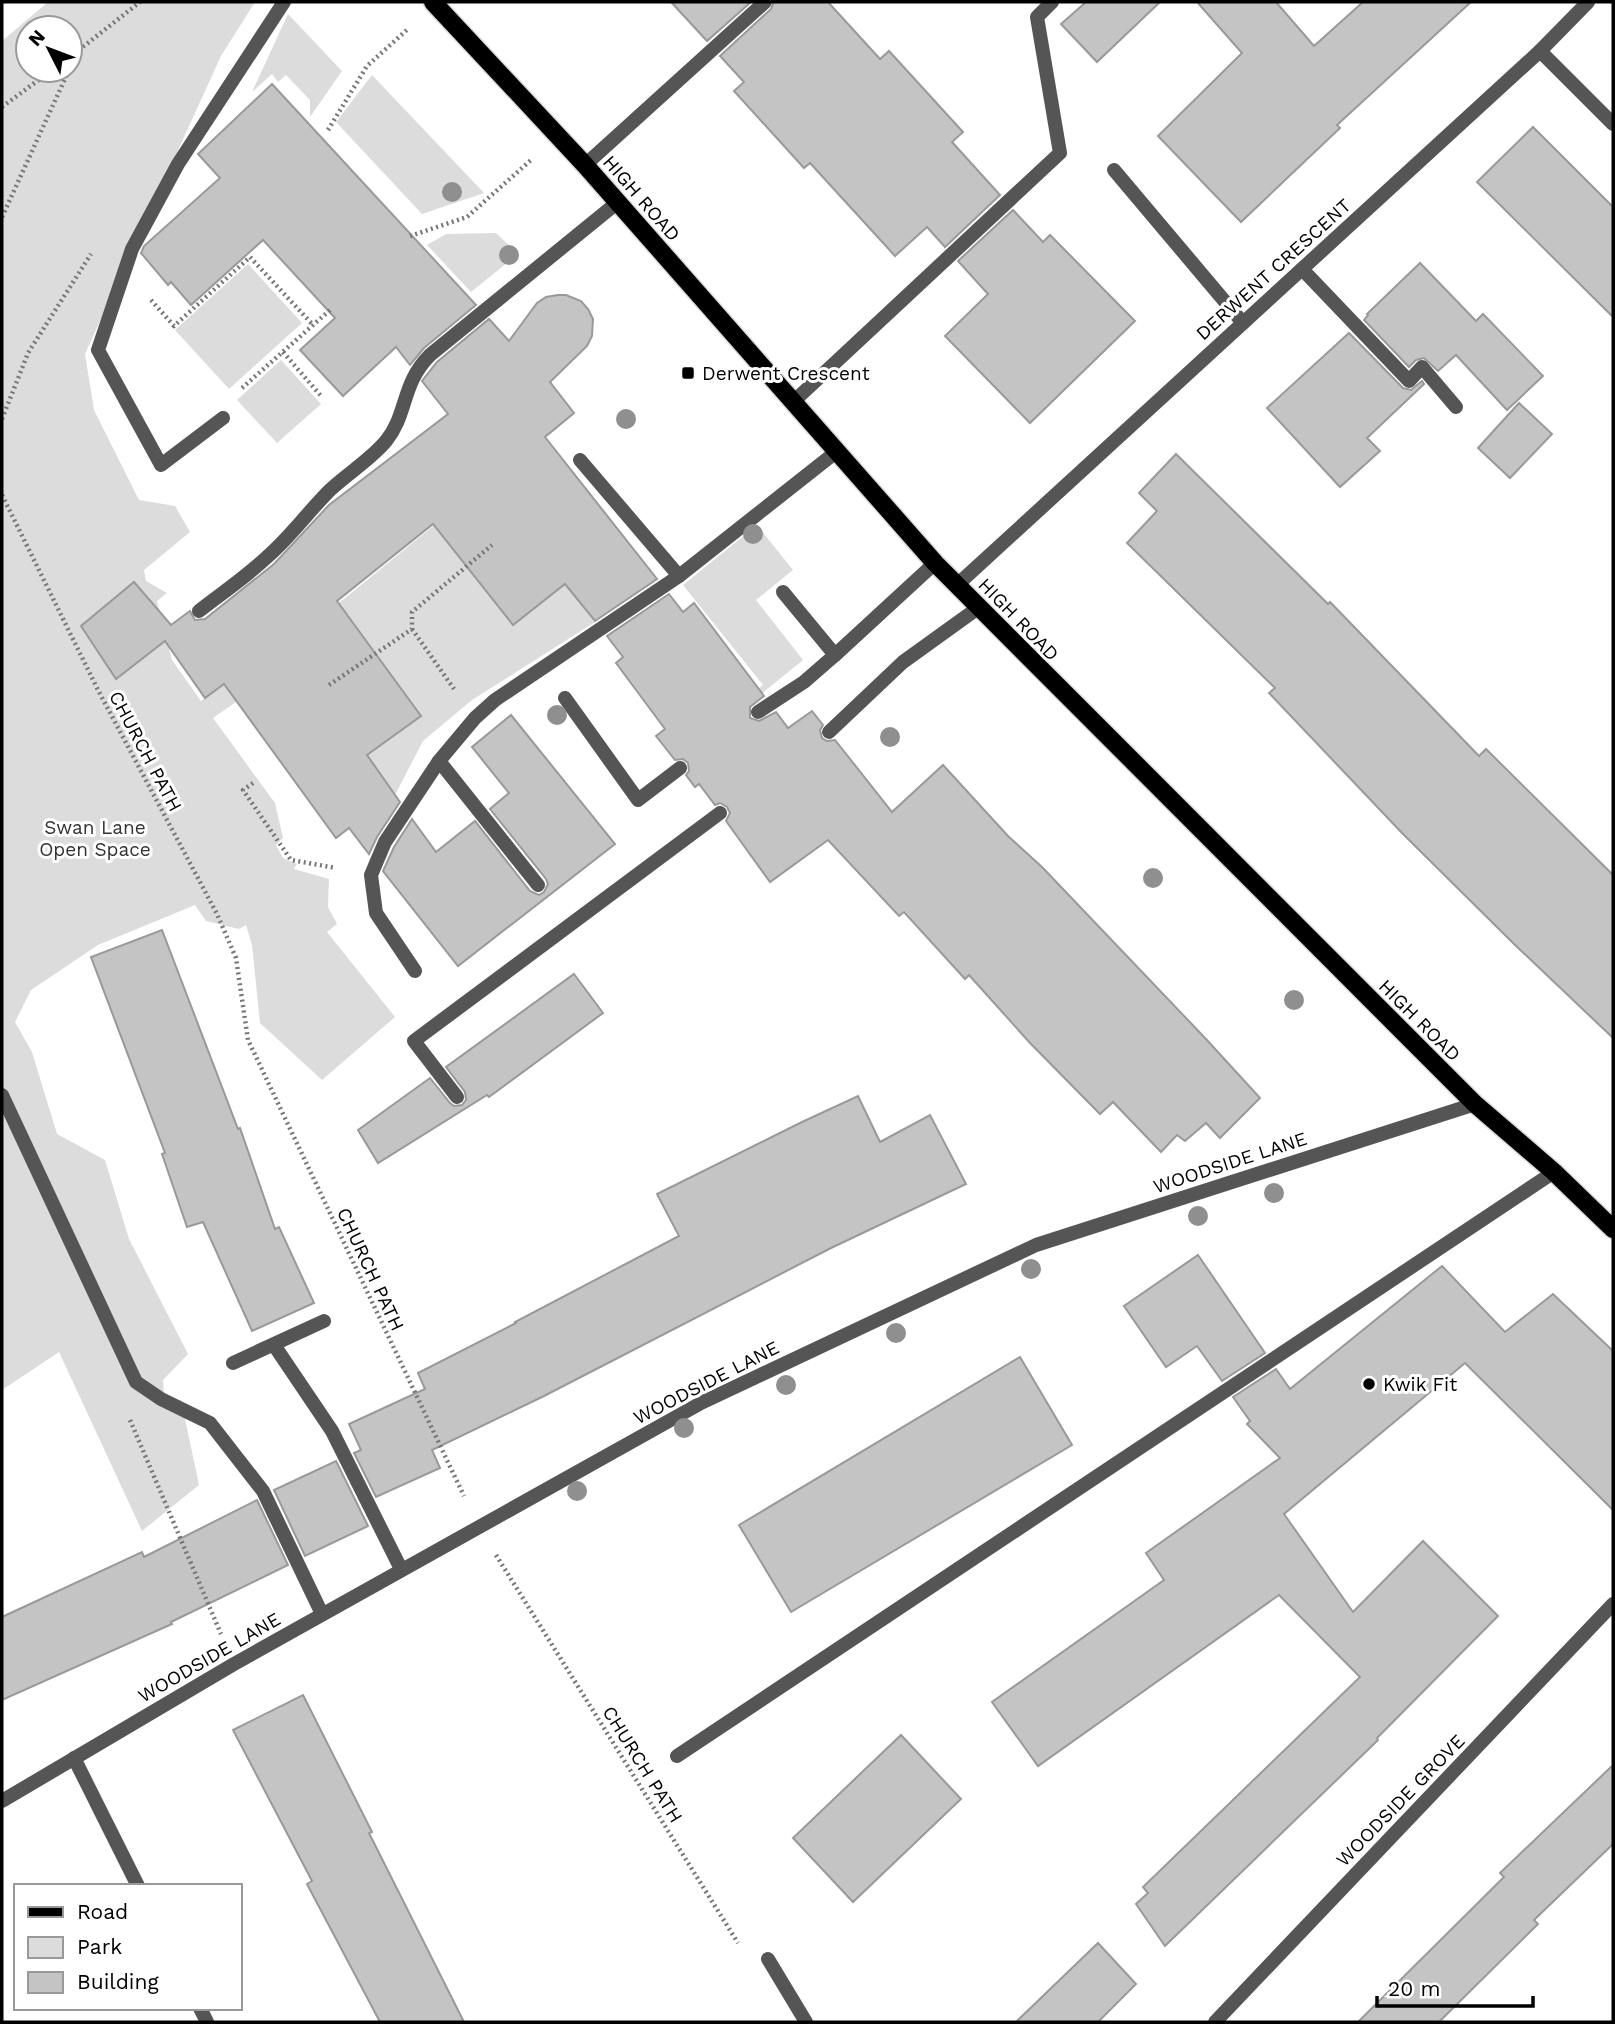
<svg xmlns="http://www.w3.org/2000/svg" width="1615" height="2024" viewBox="0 0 1615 2024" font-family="'Work Sans',sans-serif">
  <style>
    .green { fill: #dcdcdc; fill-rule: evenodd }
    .building { fill: #c4c4c4; stroke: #999; stroke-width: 2 }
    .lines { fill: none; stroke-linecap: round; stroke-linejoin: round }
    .primary-casing { stroke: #dbdbdb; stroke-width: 21 }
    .path { stroke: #777; stroke-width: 4.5; stroke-dasharray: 2 3.5; stroke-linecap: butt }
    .service { stroke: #555; stroke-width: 14 }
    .minor { stroke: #555; stroke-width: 14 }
    .primary { stroke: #000; stroke-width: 18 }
    .tree { fill: #8f8f8f }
    .poi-dot { fill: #000; stroke: #fff; stroke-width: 2.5 }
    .labels { text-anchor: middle; stroke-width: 6; stroke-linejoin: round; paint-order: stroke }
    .street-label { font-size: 19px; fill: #000; stroke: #fff }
    .poi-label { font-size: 19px; fill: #000; stroke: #fff; text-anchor: start }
    .park-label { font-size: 19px; fill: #333; stroke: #fff }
  </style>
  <rect width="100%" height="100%" fill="#fff"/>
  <g class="green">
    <path d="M48,2H255L221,56L85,354L94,410L139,500L175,506L190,532L144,570L146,581L167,593L157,601L172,660L201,701L323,616L487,482L513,625L565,584L595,622L472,700L423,741L395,795L367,755L421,716L295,661L213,718L275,803L283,838L276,845L283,858L297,864L294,869L329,879L328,907L337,924L327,932L395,1017L322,1080L260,1023L252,945L246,925L239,929L206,921L195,905L98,945L31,990L15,1022L32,1052L57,1134L105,1160L129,1239L188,1354L163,1380L165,1407L181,1400L199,1485L142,1531L59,1352L2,1390V41ZM28,28H70V70H28Z"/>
    <path d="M288,14L342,71L310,117V100L286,75L278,82L272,74L252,92Z"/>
    <path d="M372,75L484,193L422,214L336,122Z"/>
    <path d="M496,233L518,254L471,292L427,245L446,234Z"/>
    <path d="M248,264L302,323L229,389L175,330Z"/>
    <path d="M281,360L321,404L277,443L237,400Z"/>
    <path d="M757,525L793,570L756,600L803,660L760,695L756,691L763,685L683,585Z"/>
  </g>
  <g class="building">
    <path d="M671,2H751L707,41Z"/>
    <path d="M774,2H828L880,59L889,51L963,132L952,142L1000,195L945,247L927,227L895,256L810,163L804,168L734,91L744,82L720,56L771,9Z"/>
    <path d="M1086,2H1160L1097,62L1061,24Z"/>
    <path d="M1197,2H1276L1314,46L1363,2H1471L1337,125L1340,128L1241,222L1158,136L1242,53Z"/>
    <path d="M272,84L476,305L424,348L410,365L396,347L343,396L300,350L335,318L263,240L191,305L171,282L168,285L141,253L144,246L220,178L198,154Z"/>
    <path d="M1533,127L1613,207V317L1477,182Z"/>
    <path d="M1013,210L1043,242L1050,235L1135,321L1030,423L945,336L988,294L958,261Z"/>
    <path d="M1420,263L1476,321L1483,314L1543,376L1507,410L1456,355L1438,371L1424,358L1416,360L1409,367L1364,320L1368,315L1367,314Z"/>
    <path d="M558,295H566L581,301L588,309L593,319L592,336L587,346L550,382L574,413L545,437L657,579L595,621L565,584L513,625L433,524L337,601L421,716L367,755L400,802L377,837L369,854L349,828L336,838L224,684L205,698L165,641L116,679L81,626L134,582L171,625L190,611L195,620L205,619L274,564L329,505L448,414L422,381L437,362L489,319L509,341L537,303L546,297Z"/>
    <path d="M1349,333L1403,388L1411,390L1422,381L1424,384L1367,438L1380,451L1340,487L1267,408Z"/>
    <path d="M1519,403L1552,434L1510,478L1478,448Z"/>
    <path d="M1176,454L1328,604L1330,602L1479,756L1486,749L1613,875V1038L1513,943L1402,833L1269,693L1275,688L1127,543L1157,511L1139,493Z"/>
    <path d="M669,594L683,612L694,603L764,696L750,707V718L759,721L776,712L788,728L812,711L823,725L820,730L822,738L827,741L835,740L892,812L943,765L1008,836L1042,867L1206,1039L1260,1098L1220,1138L1206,1123L1185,1141L1177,1135L1161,1152L1113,1102L1100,1114L1030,1043L969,975L965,979L904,912L899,916L828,840L770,882L726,821L730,813L727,807L720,803L715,805L699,784L695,787L686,775L689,771L688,763L683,759L675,760L656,736L665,729L616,663L623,657L607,636Z"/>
    <path d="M511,715L615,844L458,966L383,871L394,847L412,819L436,852L475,821L530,891L539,895L544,892L548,884L546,879L490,809L509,793L472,747Z"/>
    <path d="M162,930L238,1129L240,1128L275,1229L279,1227L314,1303L252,1331L203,1222L187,1227L162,1154L165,1153L91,957Z"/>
    <path d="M574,974L603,1013L489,1097L487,1095L378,1163L358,1130L430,1078L450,1103L454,1106L462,1105L466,1100L465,1092L446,1067Z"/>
    <path d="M858,1096L880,1142L930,1115L966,1184L831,1248L544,1396L432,1450L440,1468L376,1497L354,1453L361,1450L349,1424L425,1389L418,1373L516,1323L515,1322L679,1236L657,1194L802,1122Z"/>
    <path d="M1198,1255L1265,1353L1222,1381L1197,1346L1166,1367L1124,1306Z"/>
    <path d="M1442,1266L1505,1332L1553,1294L1613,1351V1510L1465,1363L1284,1514L1353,1612L1423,1541L1498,1616L1377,1738L1378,1740L1165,1946L1136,1904L1148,1893L1143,1887L1360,1677L1279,1595L1038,1766L992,1702L1164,1580L1146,1553L1280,1458L1247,1424L1250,1421L1233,1397L1276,1369L1290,1389Z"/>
    <path d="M1020,1357L1072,1445L791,1612L739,1525Z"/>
    <path d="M336,1461L368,1526L305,1556L274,1490Z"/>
    <path d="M257,1500L288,1565L171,1622L172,1624L2,1700V1617L142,1552L144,1557Z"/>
    <path d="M303,1695L372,1832L369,1833L464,2022H380L307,1884L312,1881L233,1730Z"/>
    <path d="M901,1735L961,1799L853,1902L793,1838Z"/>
    <path d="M1613,1765V1844L1534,1920L1538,1924L1439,2022H1358L1504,1877L1500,1873Z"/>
    <path d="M1098,1943L1136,1984L1098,2022H1016Z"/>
  </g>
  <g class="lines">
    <g class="primary-casing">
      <path id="primary" d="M433,2L585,165L935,563L1475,1104L1554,1172L1613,1229"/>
    </g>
    <g class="path">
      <path d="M70,57L140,2"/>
      <path d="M70,68L77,52"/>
      <path d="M2,107L52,70"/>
      <path d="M328,130L367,66L409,28"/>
      <path d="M2,217L69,70"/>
      <path d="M410,236L467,217L531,160"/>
      <path d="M151,300L174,326L250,257L313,325"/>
      <path d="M283,352L321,396"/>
      <path d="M242,388L330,310"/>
      <path d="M2,419L28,353L91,254"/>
      <path d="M2,495L99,692L217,914L236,958L248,1040L464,1496"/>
      <path d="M412,629L454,689"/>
      <path d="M329,685L412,629V612L492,545"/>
      <path d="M253,783L243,790L291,860L336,868"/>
      <path d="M130,1420L221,1634"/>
      <path d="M496,1555L738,1943"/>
    </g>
    <g class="service">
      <path d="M585,165L765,2"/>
      <path d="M1114,170L1243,323"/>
      <path d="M1302,269L1409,381L1422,367L1456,407"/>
      <path d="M793,402L1060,153L1037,17L1052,2"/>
      <path d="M223,418L161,465L98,350L132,249L178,164L284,2"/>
      <path d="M580,460L679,576"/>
      <path d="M783,592L835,655L935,563"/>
      <path d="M199,611C222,593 246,577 267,557C290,537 308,512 330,490C348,473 370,460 386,441C408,414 401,384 430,355L618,202"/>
      <path d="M565,698L638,800L680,768"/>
      <path d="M758,712L804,682L835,655"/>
      <path d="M829,732L903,662L978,608"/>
      <path d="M538,885L439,761L475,718L495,700L679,576L836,452"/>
      <path d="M415,971L376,913L371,875L385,842L439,761"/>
      <path d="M2,1095L136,1382L161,1399L210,1423L263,1491L322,1614"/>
      <path d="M457,1097L414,1041L720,813"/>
      <path d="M274,1345L332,1431L401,1569"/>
      <path d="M233,1363L324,1321"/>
      <path d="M677,1756L1554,1172"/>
    </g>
    <g class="minor">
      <path d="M1540,51L1588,2"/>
      <path d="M957,585L1540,51L1613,124"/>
      <path d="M74,1758L138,1886"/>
      <path d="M2,1801L234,1664L701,1403L1036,1245L1475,1104"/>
      <path d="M768,1959L806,2022"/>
      <path d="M200,2008L207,2022"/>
      <path d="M1215,2022L1613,1604"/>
    </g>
    <use href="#primary" class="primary"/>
  </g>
  <g class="tree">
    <circle cx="452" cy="192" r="10"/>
    <circle cx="509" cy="255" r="10"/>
    <circle cx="626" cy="419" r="10"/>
    <circle cx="753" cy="534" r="10"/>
    <circle cx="557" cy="715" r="10"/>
    <circle cx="890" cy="737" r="10"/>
    <circle cx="1153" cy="878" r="10"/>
    <circle cx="1294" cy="1000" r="10"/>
    <circle cx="1274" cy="1193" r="10"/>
    <circle cx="1198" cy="1216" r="10"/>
    <circle cx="1031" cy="1269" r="10"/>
    <circle cx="896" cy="1333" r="10"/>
    <circle cx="786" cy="1385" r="10"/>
    <circle cx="684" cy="1428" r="10"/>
    <circle cx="577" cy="1491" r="10"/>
  </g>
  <g class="poi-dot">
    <rect x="681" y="366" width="14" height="14" rx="3.5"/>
    <circle cx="1369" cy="1384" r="7"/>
  </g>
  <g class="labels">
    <g class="street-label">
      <text transform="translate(642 198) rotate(49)" y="7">HIGH ROAD</text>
      <text transform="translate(1273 269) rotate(-42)" y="7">DERWENT CRESCENT</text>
      <text transform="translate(1019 619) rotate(46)" y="7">HIGH ROAD</text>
      <text transform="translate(146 751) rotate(62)" y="7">CHURCH PATH</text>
      <text transform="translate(1420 1020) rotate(45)" y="7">HIGH ROAD</text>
      <text transform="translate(1230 1162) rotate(-18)" y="7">WOODSIDE LANE</text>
      <text transform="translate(371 1269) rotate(65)" y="7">CHURCH PATH</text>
      <text transform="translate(706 1382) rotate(-27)" y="7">WOODSIDE LANE</text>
      <text transform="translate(209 1657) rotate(-30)" y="7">WOODSIDE LANE</text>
      <text transform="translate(643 1764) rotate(58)" y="7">CHURCH PATH</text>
      <text transform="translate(1400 1800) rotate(-46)" y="7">WOODSIDE GROVE</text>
    </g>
    <g class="poi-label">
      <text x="702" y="380">Derwent Crescent</text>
      <text x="1383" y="1391">Kwik Fit</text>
    </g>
    <g class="park-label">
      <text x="95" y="834">Swan Lane<tspan x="95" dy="22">Open Space</tspan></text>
    </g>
  </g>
  <rect width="1615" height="2024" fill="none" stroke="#000000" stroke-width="7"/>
  <rect x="14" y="1884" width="228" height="126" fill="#ffffff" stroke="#999999" stroke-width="2"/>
  <rect x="28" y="1907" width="35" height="10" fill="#000000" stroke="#999999" stroke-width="2"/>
  <text x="77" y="1919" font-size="21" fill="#000000">Road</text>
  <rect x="28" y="1937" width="35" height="21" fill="#dcdcdc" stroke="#999999" stroke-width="2"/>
  <text x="77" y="1954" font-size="21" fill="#000000">Park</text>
  <rect x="28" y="1972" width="35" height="21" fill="#c4c4c4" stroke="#999999" stroke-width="2"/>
  <text x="77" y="1989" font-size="21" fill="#000000">Building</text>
  <g transform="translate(49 49) rotate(312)"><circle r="33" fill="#ffffff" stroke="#999999" stroke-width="2"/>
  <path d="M0-5L12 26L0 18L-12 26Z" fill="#000000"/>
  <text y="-10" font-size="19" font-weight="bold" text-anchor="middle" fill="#000000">N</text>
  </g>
  <path d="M1377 1996v10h156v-10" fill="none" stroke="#000000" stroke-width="3.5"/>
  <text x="1388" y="1996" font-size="21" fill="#000000" stroke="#ffffff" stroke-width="5" paint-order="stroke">20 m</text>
</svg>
